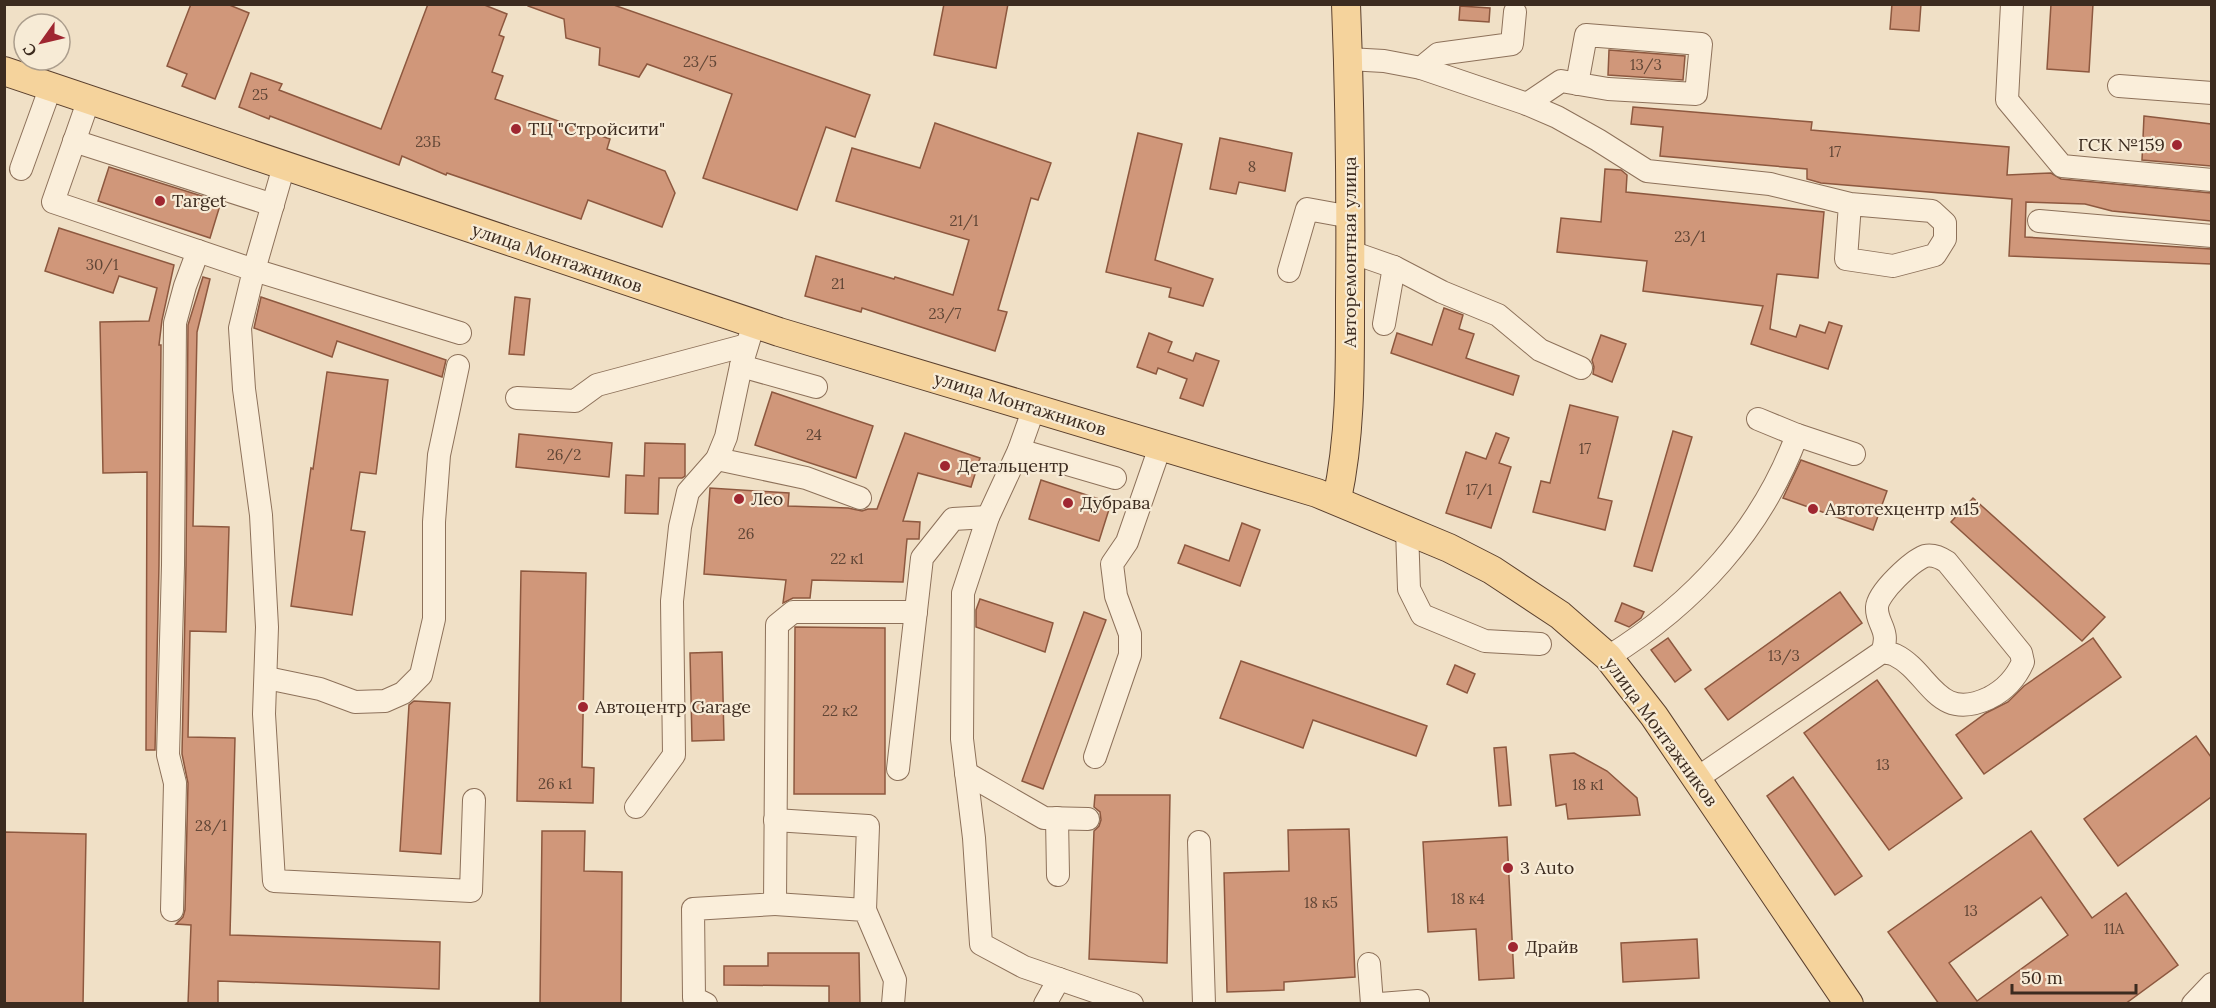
<svg xmlns="http://www.w3.org/2000/svg" width="2216" height="1008" viewBox="0 0 2216 1008" font-family="Lora,serif">
  <style>
    .building { fill: #d0977a; stroke: #8d583f; stroke-width: 1.5; fill-rule: evenodd }
    .lines { fill: none; stroke-linecap: round; stroke-linejoin: round }
    .minor-casing { stroke: #8d715a; stroke-width: 24 }
    .major-casing { stroke: #5b402e; stroke-width: 30 }
    .minor { stroke: #faeeda; stroke-width: 22 }
    .major { stroke: #f5d39c; stroke-width: 28 }
    .poi-dot { fill: #9f2731; stroke: #f7ebd6; stroke-width: 2 }
    .labels { text-anchor: middle; stroke-width: 4.5; stroke-linejoin: round; paint-order: stroke }
    .number-label { font-size: 15px; fill: #614636 }
    .poi-label { font-size: 18px; fill: #3c2b1f; stroke: #f7ebd6; text-anchor: start }
    .street-label { font-size: 18px; fill: #3c2b1f; stroke: #f7ebd6 }
  </style>
  <rect width="100%" height="100%" fill="#f0e0c6"/>
  <g class="building">
    <path d="M191,4H227L249,13L215,99L182,86L187,74L167,66Z"/>
    <path d="M428,4H482L507,14L499,35L504,37L492,72L503,76L495,99L610,139L607,149L665,171L675,193L662,227L588,200L581,219L447,173L446,175L402,156L399,165L270,116L269,119L239,107L251,73L282,84L279,90L381,129Z"/>
    <path d="M528,4H611L870,95L855,137L826,127L797,210L703,178L732,94L647,64L639,77L599,65L600,48L566,38L564,19L528,6Z"/>
    <path d="M944,4H1008L996,68L934,55Z"/>
    <path d="M1892,4H1921L1919,31L1890,29Z"/>
    <path d="M2051,4H2093L2089,72L2047,69Z"/>
    <path d="M1460,6L1490,8L1489,22L1459,20Z"/>
    <path d="M1609,50L1685,56L1683,80L1608,75Z"/>
    <path d="M1633,107L1812,122L1811,130L2009,147L2007,175L2051,173L2061,179L2211,193V221L2112,211L2085,204L2026,202L2025,237L2211,249V264L2009,256L2012,199L1821,183L1807,179V169L1660,156L1663,127L1631,124Z"/>
    <path d="M2144,116L2211,124V166L2142,160Z"/>
    <path d="M935,123L1051,163L1038,200L1031,198L998,310L1007,312L995,351L862,308L861,312L805,296L816,256L894,279L895,277L953,295L969,240L836,201L852,148L920,168Z"/>
    <path d="M1138,133L1182,144L1155,260L1213,279L1203,306L1169,297L1171,288L1106,272Z"/>
    <path d="M1220,138L1292,153L1285,191L1239,182L1236,194L1210,189Z"/>
    <path d="M109,167L221,202L210,238L98,201Z"/>
    <path d="M1605,169L1621,170L1627,175L1626,192L1824,212L1818,278L1777,274L1770,329L1796,337L1800,325L1825,333L1829,322L1842,326L1828,369L1751,344L1763,306L1643,291L1647,261L1557,252L1561,218L1601,222Z"/>
    <path d="M59,228L174,265L162,320L159,345H161L159,565L155,750H146L147,472L103,473L100,322L149,321L157,288L119,276L113,293L45,271Z"/>
    <path d="M203,277L210,279L197,332L193,526L229,527L226,632L190,631L188,737L235,738L230,935L440,942L439,989L218,981V1004H188L191,925L176,924L183,917L185,910L188,783L182,754L186,565L188,325Z"/>
    <path d="M261,297L446,360L442,377L337,341L332,357L254,328Z"/>
    <path d="M515,297L530,299L524,355L509,354Z"/>
    <path d="M1444,308L1463,315L1459,329L1474,334L1466,358L1519,376L1513,395L1391,353L1397,333L1432,345Z"/>
    <path d="M1149,333L1172,342L1168,352L1193,361L1196,353L1219,361L1203,406L1180,398L1187,379L1158,368L1156,374L1137,367Z"/>
    <path d="M1601,335L1626,344L1612,382L1593,374L1594,367L1592,360Z"/>
    <path d="M327,372L388,380L376,474L360,472L351,530L365,532L352,615L291,606L311,468L313,469Z"/>
    <path d="M772,392L873,426L856,478L755,445Z"/>
    <path d="M1570,405L1618,417L1598,498L1612,501L1605,530L1533,512L1541,481L1550,483Z"/>
    <path d="M1673,431L1692,437L1652,571L1634,566Z"/>
    <path d="M905,433L980,458L971,487L918,473L903,521L920,522L919,539H907L903,582L812,580L810,598H793L783,603L786,580L704,574L710,488L789,493L788,506L848,508L862,511L868,509H877Z"/>
    <path d="M1496,433L1509,438L1499,463L1511,467L1491,528L1446,513L1466,452L1486,459Z"/>
    <path d="M519,434L612,443L609,477L516,467Z"/>
    <path d="M645,443L685,444V476L682,478H659L658,514L625,513L626,475L644,476Z"/>
    <path d="M1801,460L1887,491L1873,530L1783,498Z"/>
    <path d="M1041,480L1111,503L1099,541L1029,519Z"/>
    <path d="M1973,498L2105,617L2082,641L1951,522Z"/>
    <path d="M1242,523L1260,530L1240,586L1178,563L1185,545L1229,561Z"/>
    <path d="M521,571L586,573L582,767L594,768L593,803L517,801Z"/>
    <path d="M1840,592L1862,623L1728,720L1705,689Z"/>
    <path d="M980,599L1053,623L1045,652L976,627V610Z"/>
    <path d="M1622,603L1644,612L1641,618L1629,627L1615,621Z"/>
    <path d="M1084,612L1106,620L1043,789L1022,781Z"/>
    <path d="M795,627L885,628V794H794Z"/>
    <path d="M1668,638L1691,670L1675,682L1651,650Z"/>
    <path d="M2093,638L2121,677L1984,774L1956,735L1986,713L2008,702L2024,686Z"/>
    <path d="M722,652L724,740L692,741L690,653Z"/>
    <path d="M1241,661L1427,726L1416,756L1313,720L1303,748L1220,718Z"/>
    <path d="M1455,665L1475,674L1467,693L1447,684Z"/>
    <path d="M1877,680L1962,798L1889,850L1804,733Z"/>
    <path d="M414,701L450,703L441,854L400,851L409,705Z"/>
    <path d="M2196,736L2211,757V797L2118,866L2084,819Z"/>
    <path d="M1506,747L1511,805L1499,806L1494,748Z"/>
    <path d="M1574,753L1607,771L1637,798L1640,815L1568,819L1566,804L1556,806L1550,755Z"/>
    <path d="M1793,777L1862,876L1835,895L1767,796Z"/>
    <path d="M1095,795H1170L1167,963L1089,959L1094,831L1099,826L1101,820L1100,812L1094,807Z"/>
    <path d="M1349,829L1355,977L1284,982V990L1227,992L1224,873L1289,871L1288,830Z"/>
    <path d="M542,831H585L584,871L622,872L621,1004H540Z"/>
    <path d="M2031,831L2092,918L2126,893L2178,965L2125,1004H1939L1888,932ZM2041,897L2068,935L1977,1001L1949,963Z"/>
    <path d="M4,832L86,834L83,1004H4Z"/>
    <path d="M1507,837L1514,978L1479,980L1476,929L1428,932L1423,842Z"/>
    <path d="M1697,939L1699,978L1623,982L1621,943Z"/>
    <path d="M768,953H859L860,1004H829V986L724,985V966H768Z"/>
  </g>
  <g class="lines">
    <g class="minor-casing">
      <g id="minor">
        <path d="M2012,4L2007,100L2062,166L2212,180"/>
        <path d="M1348,59L1384,61L1421,68L1527,104L1557,117L1598,140L1647,171L1770,184L1850,204L1932,211L1945,223V239L1935,255L1893,266L1846,259L1850,204"/>
        <path d="M1421,68L1438,54L1512,44L1515,12"/>
        <path d="M2119,86L2212,93"/>
        <path d="M89,99L53,202L254,270L240,328L244,389L261,515L267,627L264,714L274,881L471,891L474,800"/>
        <path d="M1527,104L1561,81L1608,89L1696,94L1701,44L1586,35L1577,84"/>
        <path d="M74,141L273,205"/>
        <path d="M284,166L254,270L460,333"/>
        <path d="M21,169L51,86"/>
        <path d="M2039,221L2212,236"/>
        <path d="M1351,252L1394,267L1384,324"/>
        <path d="M1394,267L1442,292L1498,315L1540,350L1581,368"/>
        <path d="M1289,271L1307,209L1351,217"/>
        <path d="M741,366L816,387"/>
        <path d="M517,398L575,401L597,385L747,345"/>
        <path d="M1034,408L1019,450L988,517L963,593L962,739L974,838L981,944L1024,967L1132,1004"/>
        <path d="M1758,419L1797,435"/>
        <path d="M1019,450L1115,478"/>
        <path d="M717,459L806,478L860,498"/>
        <path d="M1407,529L1409,589L1422,615L1485,641L1540,644"/>
        <path d="M1608,657C1694,604 1762,530 1797,435L1854,454"/>
        <path d="M267,678L320,689L355,702L385,701L403,693L421,675L434,619V522L439,455L458,366"/>
        <path d="M1095,757L1130,655V634L1116,596L1112,564L1127,542L1160,447"/>
        <path d="M898,769L922,558L953,519L988,517"/>
        <path d="M966,773L1044,818L1088,819"/>
        <path d="M1696,779L1882,652C1891,630 1876,624 1877,607C1878,592 1912,561 1925,556C1934,554 1941,558 1947,562L2021,653L2023,662C2016,678 2005,690 1989,698C1936,723 1930,672 1895,655C1891,653 1886,653 1882,652"/>
        <path d="M636,807L674,755L672,601L680,527L688,492L717,459L726,437L741,366L754,323"/>
        <path d="M1057,818L1058,875"/>
        <path d="M775,820L868,826L865,910"/>
        <path d="M1199,842L1204,1004"/>
        <path d="M775,904L865,910L895,980L893,1004"/>
        <path d="M172,910L175,783L168,755L173,565L175,323L185,286L198,251"/>
        <path d="M1369,964L1372,1004"/>
        <path d="M706,1004L694,998L693,909L775,904L777,625L793,612H916"/>
        <path d="M1045,1004L1059,979"/>
        <path d="M1380,1004L1418,1001"/>
        <path d="M2193,1004L2212,984"/>
      </g>
    </g>
    <g class="major-casing">
      <g id="major">
        <path d="M4,71L779,332L1317,493L1449,548L1492,570L1560,615L1608,657L1654,716L1849,1004"/>
        <path d="M1337,499C1351,434 1350,367 1350,300C1351,202 1350,103 1346,4"/>
      </g>
    </g>
    <use href="#minor" class="minor"/>
    <use href="#major" class="major"/>
  </g>
  <g class="poi-dot">
    <circle cx="516" cy="129" r="6"/>
    <circle cx="2177" cy="145" r="6"/>
    <circle cx="160" cy="201" r="6"/>
    <circle cx="945" cy="466" r="6"/>
    <circle cx="739" cy="499" r="6"/>
    <circle cx="1068" cy="503" r="6"/>
    <circle cx="1813" cy="509" r="6"/>
    <circle cx="583" cy="707" r="6"/>
    <circle cx="1508" cy="868" r="6"/>
    <circle cx="1513" cy="947" r="6"/>
  </g>
  <g class="labels">
    <g class="number-label">
      <text x="700" y="67">23/5</text>
      <text x="1646" y="70">13/3</text>
      <text x="260" y="100">25</text>
      <text x="428" y="147">23Б</text>
      <text x="1835" y="157">17</text>
      <text x="1252" y="172">8</text>
      <text x="964" y="226">21/1</text>
      <text x="1690" y="242">23/1</text>
      <text x="102" y="270">30/1</text>
      <text x="838" y="289">21</text>
      <text x="945" y="319">23/7</text>
      <text x="814" y="440">24</text>
      <text x="1585" y="454">17</text>
      <text x="564" y="460">26/2</text>
      <text x="1479" y="495">17/1</text>
      <text x="746" y="539">26</text>
      <text x="847" y="564">22 к1</text>
      <text x="1784" y="661">13/3</text>
      <text x="840" y="716">22 к2</text>
      <text x="1883" y="770">13</text>
      <text x="555" y="789">26 к1</text>
      <text x="1588" y="790">18 к1</text>
      <text x="211" y="831">28/1</text>
      <text x="1468" y="904">18 к4</text>
      <text x="1321" y="908">18 к5</text>
      <text x="1971" y="916">13</text>
      <text x="2114" y="934">11А</text>
    </g>
    <g class="poi-label">
      <text x="528" y="135">ТЦ "Стройсити"</text>
      <text x="2165" y="151" text-anchor="end">ГСК №159</text>
      <text x="172" y="207">Target</text>
      <text x="957" y="472">Детальцентр</text>
      <text x="751" y="505">Лео</text>
      <text x="1080" y="509">Дубрава</text>
      <text x="1825" y="515">Автотехцентр м15</text>
      <text x="595" y="713">Автоцентр Garage</text>
      <text x="1520" y="874">3 Auto</text>
      <text x="1525" y="953">Драйв</text>
    </g>
    <g class="street-label">
      <text transform="translate(1350 252) rotate(-90)" y="6">Авторемонтная улица</text>
      <text transform="translate(557 258) rotate(19)" y="6">улица Монтажников</text>
      <text transform="translate(1020 404) rotate(17)" y="6">улица Монтажников</text>
      <text transform="translate(1661 732) rotate(54)" y="6">улица Монтажников</text>
    </g>
  </g>
  <rect width="2216" height="1008" fill="none" stroke="#3c2b1f" stroke-width="12"/>
  <g transform="translate(42 42) rotate(236)"><circle r="28" fill="#f7ebd6" stroke="#ac9e8d" stroke-width="1.5"/>
  <path d="M0-4.5L10 22L0 15L-10 22Z" fill="#9f2731"/>
  <text y="-9" font-size="16" font-weight="bold" text-anchor="middle" fill="#3c2b1f">С</text>
  </g>
  <path d="M2012 984v9h124v-9" fill="none" stroke="#3c2b1f" stroke-width="3"/>
  <text x="2021" y="984" font-size="18" fill="#3c2b1f" stroke="#f7ebd6" stroke-width="4.5" paint-order="stroke">50 m</text>
</svg>
